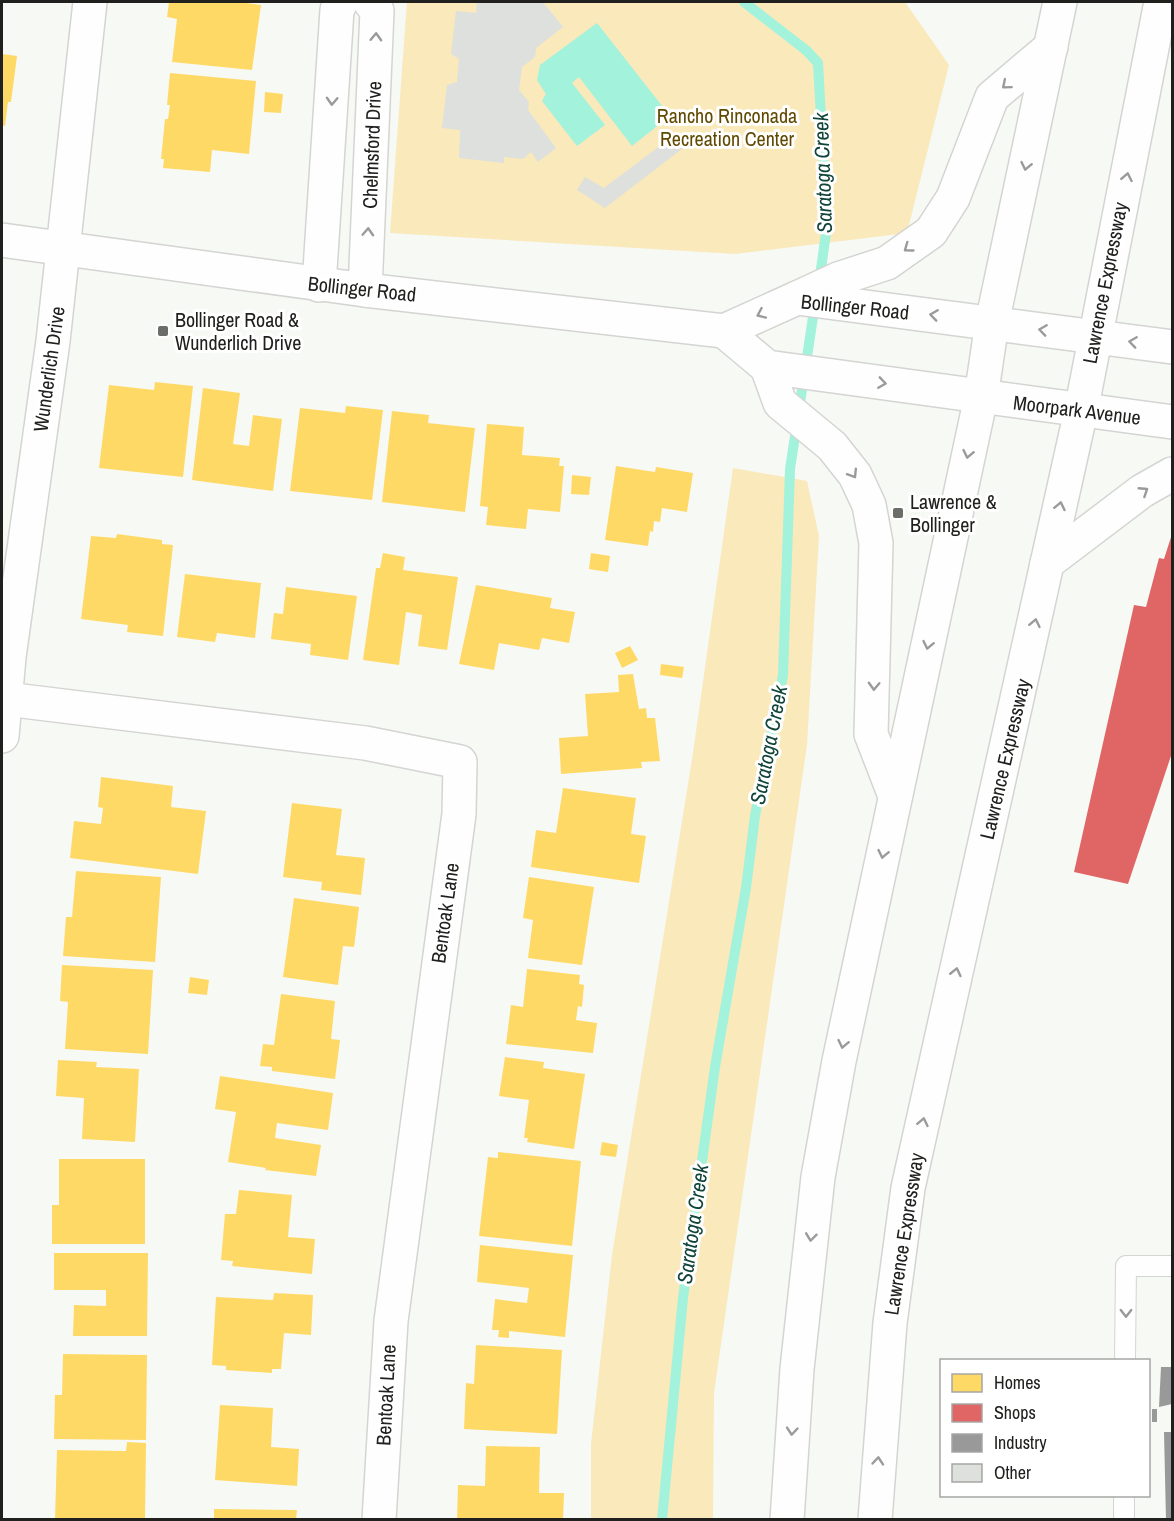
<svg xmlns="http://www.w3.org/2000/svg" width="1174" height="1521" viewBox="0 0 1174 1521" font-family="'Archivo Narrow',sans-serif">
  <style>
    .green { fill: #fae9bb }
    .water { fill: #a2f2dc }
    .homes { fill: #ffd966 }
    .shops { fill: #e06666 }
    .industry { fill: #999 }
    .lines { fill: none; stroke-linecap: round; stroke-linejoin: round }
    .stream { stroke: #a2f2dc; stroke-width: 10 }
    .building { fill: #dde0dd }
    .service-casing { stroke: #d4d5d2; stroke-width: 22 }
    .minor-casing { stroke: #d4d5d2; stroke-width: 36 }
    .secondary-casing { stroke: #d4d5d2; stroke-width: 36 }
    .trunk-casing { stroke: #d4d5d2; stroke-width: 36 }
    .service { stroke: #fefefe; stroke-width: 20 }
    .minor { stroke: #fefefe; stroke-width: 33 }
    .secondary { stroke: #fefefe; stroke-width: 33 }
    .trunk { stroke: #fefefe; stroke-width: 33 }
    .oneway { stroke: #9a9b99 }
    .poi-dot { fill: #6b6d69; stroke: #fff; stroke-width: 2 }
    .labels { text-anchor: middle; stroke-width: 6; stroke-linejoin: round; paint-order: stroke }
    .park-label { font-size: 20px; fill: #604900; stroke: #fff }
    .street-label { font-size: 20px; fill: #20211e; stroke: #fff }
    .poi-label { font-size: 20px; fill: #20211e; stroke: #fff; text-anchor: start }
    .water-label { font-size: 21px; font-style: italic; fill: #104438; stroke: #fff }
  </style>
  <rect width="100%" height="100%" fill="#f7f9f5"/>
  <g class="green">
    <path d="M407,2H905L949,65L907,233L735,254L390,233Z"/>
    <path d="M733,468L807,481L819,536L807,745L714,1393L713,1519H591V1444L612,1255L693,753Z"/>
  </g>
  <path class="water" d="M597,23L670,116L632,146L579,77L572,83L605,125L577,146L542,101L546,94L537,80L540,65Z"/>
  <g class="homes">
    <path d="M169,2H239L261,5L252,70L172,62L177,19L167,17Z"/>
    <path d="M2,54L17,56L11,102H8L5,126L2,125Z"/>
    <path d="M170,73L256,81L249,154L212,150L210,172L163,168L164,159H161L165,119H168L170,105H167Z"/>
    <path d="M265,92L283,94L281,113L264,112Z"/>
    <path d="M155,382L193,386L183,477L99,468L109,385L154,390Z"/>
    <path d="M203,388L240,393L233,444L249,446L253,415L282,419L273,491L192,480Z"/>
    <path d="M346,406L383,410L372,500L290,491L300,408L345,413Z"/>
    <path d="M392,411L429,415L428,423L475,428L465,512L382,502Z"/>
    <path d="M487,424L524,427L522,455L560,458L559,466H564L560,512L528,509L526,529L486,525L488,507L480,506Z"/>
    <path d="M616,466L655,472L656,467L693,473L687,512L662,508L660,522L654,521L653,532L650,531L648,546L605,540Z"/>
    <path d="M572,475L591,477L589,495L571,494Z"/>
    <path d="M117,534L162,540V544L173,545L163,636L127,632L128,625L81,619L91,536L116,538Z"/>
    <path d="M383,553L405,557L403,570L458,577L447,650L418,646L422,615L406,612L399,665L363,660L376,568H380Z"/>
    <path d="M591,553L610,556L608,572L589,569Z"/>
    <path d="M185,574L261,583L255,638L217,633L215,642L177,637Z"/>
    <path d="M476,585L552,598L550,608L575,612L569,643L542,638L539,650L499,643L494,670L459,664Z"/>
    <path d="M286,587L357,596L348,660L310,655L311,644L271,639L274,613L283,614Z"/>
    <path d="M630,646L638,660L622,668L615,653Z"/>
    <path d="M661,664L684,667L682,678L660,675Z"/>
    <path d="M633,674L639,709L646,708L647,718H655L660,761L641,762L642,768L561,774L559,738L588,736L585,694L619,692L618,675Z"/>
    <path d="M101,777L173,786L171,807L206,811L198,874L70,858L74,821L101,824L103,808L98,807Z"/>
    <path d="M563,788L636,798L631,834L646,836L639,883L531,867L536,830L556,833Z"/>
    <path d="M292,803L342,809L336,855L365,858L361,895L321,890L322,882L283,877Z"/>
    <path d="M76,871L161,877L155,962L63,956L66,917H72Z"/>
    <path d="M529,877L594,887L582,965L528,958L533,920L523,918Z"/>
    <path d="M294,898L359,907L354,947L343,946L338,985L283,977Z"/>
    <path d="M62,965L153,970L148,1054L65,1049L68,1002L60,1001Z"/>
    <path d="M527,969L580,975L579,984L584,985L582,1007L578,1006L576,1020L597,1023L593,1053L506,1044L511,1005L523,1007Z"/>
    <path d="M190,977L209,980L207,995L188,993Z"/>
    <path d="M281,994L335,1001L331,1039L340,1040L335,1079L272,1071V1067L260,1066L263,1044L274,1045Z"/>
    <path d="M505,1057L544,1062L543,1068L585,1074L574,1149L527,1142L528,1138H524L529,1100L499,1096Z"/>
    <path d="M58,1060L97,1062L96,1067L139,1069L135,1142L82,1139L84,1098L56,1096Z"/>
    <path d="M220,1076L333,1093L328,1130L277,1123L275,1138L321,1145L316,1176L265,1170L266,1168L228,1162L236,1112L215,1109Z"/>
    <path d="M602,1142L618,1145L616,1157L600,1155Z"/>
    <path d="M498,1152L581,1161L572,1246L479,1236L488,1157L498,1158Z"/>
    <path d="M59,1159H145V1244H52V1205H59Z"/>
    <path d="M239,1190L292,1195L288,1237L315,1239L312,1274L232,1266L233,1261L221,1260L225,1214H236Z"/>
    <path d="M480,1245L573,1255L565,1337L509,1331V1338L498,1337L499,1330H492L495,1299L527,1303L529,1288L477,1282Z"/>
    <path d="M54,1253H148L147,1336H73L74,1305L106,1306V1290H54Z"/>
    <path d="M274,1293L313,1295L311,1335L284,1333L281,1369H272V1373L226,1370V1366L212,1365L216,1297L273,1300Z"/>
    <path d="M476,1345L562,1350L557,1434L464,1429L466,1383L474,1384Z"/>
    <path d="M63,1354L147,1355L146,1440L54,1439L55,1395H62Z"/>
    <path d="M220,1405L273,1408L271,1447L299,1449L297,1486L215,1480Z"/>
    <path d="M127,1442L146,1443L145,1520H55L57,1450L126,1451Z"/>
    <path d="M486,1446L540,1447L539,1493H564L563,1520H457L458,1485L485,1486Z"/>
    <path d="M214,1509L297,1510L296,1520H214Z"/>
  </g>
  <path class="shops" d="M1172,534V753L1128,884L1074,872L1134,605L1146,607L1159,558L1164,559Z"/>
  <g class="industry">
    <path d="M1161,1367H1172V1404L1159,1407Z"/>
    <rect x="1152" y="1409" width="5" height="13"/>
    <path d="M1164,1432H1172V1520H1166Z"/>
  </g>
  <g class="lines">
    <g class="stream">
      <path d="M744,2L807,51L818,63L827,226L819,283"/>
      <path d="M662,1520L683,1298L715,1067L746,888L755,816L783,675L790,469L815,304"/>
    </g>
  </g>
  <g class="building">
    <path d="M477,2H543L563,27L536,48L535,57L522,67L519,90L529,102L528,110L556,148L538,162L531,152L523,159L504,157V163L459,158L460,130L442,128L447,85L457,82L459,59L451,54L456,11L476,13Z"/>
    <path d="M677,133L687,145L605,208L577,190L585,177L604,188Z"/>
  </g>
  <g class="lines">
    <g class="service-casing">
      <g id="service">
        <path d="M1125,1360L1126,1266H1172"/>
        <path d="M1124,1520V1496"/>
      </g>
    </g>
    <g class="minor-casing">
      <g id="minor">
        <path d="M319,285L337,10L341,2"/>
        <path d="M365,290L377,11L370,2"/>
        <path d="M6,699L365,743L460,762L459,814L391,1321L379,1520"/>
        <path d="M2,736L9,657L53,341L90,2"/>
      </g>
    </g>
    <g class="secondary-casing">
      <g id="secondary">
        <path d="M2,240L365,290L724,331L797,298L1172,347"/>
        <path d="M724,331L767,367L1172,422"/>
      </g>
    </g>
    <g class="trunk-casing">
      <g id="trunk">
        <path d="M797,298L838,279L887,263L931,232L953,198L992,97L1051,47"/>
        <path d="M767,367L780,403L832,446L855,475L869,505L876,543L871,734L895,796"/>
        <path d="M1047,563L1142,491L1172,474"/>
        <path d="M787,1520L797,1369L818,1177L839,1061L981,397L992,323L1060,2"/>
        <path d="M875,1520L890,1323L908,1188L1081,411L1161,2"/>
      </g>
    </g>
    <use href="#service" class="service"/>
    <use href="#minor" class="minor"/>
    <use href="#secondary" class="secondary"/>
    <use href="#trunk" class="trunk"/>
  </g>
  <defs><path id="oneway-chevron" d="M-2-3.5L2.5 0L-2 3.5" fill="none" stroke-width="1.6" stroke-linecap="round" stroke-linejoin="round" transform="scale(1.5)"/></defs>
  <g class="oneway">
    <use href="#oneway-chevron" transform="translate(376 37) rotate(-88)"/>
    <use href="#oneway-chevron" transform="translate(1006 85) rotate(140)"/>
    <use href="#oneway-chevron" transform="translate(332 101) rotate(93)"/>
    <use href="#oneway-chevron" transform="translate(1026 166) rotate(102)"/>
    <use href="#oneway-chevron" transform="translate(1127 177) rotate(-79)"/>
    <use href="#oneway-chevron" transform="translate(368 232) rotate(-87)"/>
    <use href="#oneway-chevron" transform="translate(908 248) rotate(144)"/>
    <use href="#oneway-chevron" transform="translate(761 314) rotate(156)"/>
    <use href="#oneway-chevron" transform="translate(934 315) rotate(-172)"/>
    <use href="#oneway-chevron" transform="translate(1043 330) rotate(-172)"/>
    <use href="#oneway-chevron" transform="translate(1133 342) rotate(-172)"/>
    <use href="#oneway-chevron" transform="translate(882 383) rotate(8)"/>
    <use href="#oneway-chevron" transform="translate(968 454) rotate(102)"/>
    <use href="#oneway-chevron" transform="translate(853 474) rotate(58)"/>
    <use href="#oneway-chevron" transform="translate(1144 491) rotate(-33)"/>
    <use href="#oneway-chevron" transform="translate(1060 506) rotate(-78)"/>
    <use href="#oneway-chevron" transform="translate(1035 623) rotate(-78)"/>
    <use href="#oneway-chevron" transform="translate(928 645) rotate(102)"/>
    <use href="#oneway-chevron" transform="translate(874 686) rotate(92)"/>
    <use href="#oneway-chevron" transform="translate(883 854) rotate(102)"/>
    <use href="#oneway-chevron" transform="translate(956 972) rotate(-77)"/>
    <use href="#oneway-chevron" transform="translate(843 1044) rotate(102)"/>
    <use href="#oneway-chevron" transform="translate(923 1122) rotate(-78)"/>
    <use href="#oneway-chevron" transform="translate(811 1237) rotate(97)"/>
    <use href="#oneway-chevron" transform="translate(1126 1313) rotate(90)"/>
    <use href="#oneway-chevron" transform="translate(792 1431) rotate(95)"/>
    <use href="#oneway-chevron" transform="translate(878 1461) rotate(-85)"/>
  </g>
  <g class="poi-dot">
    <rect x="157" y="325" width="12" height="12" rx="3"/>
    <rect x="892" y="507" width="12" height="12" rx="3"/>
  </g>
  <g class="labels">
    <g class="park-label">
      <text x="727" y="123">Rancho Rinconada<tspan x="727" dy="23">Recreation Center</tspan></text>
    </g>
    <g class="street-label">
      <text transform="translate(372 145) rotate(-88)" y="7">Chelmsford Drive</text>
      <text transform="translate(1105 283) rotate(-79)" y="7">Lawrence Expressway</text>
      <text transform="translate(362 289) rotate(6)" y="7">Bollinger Road</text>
      <text transform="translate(855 307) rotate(6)" y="7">Bollinger Road</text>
      <text transform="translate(49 369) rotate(-82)" y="7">Wunderlich Drive</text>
      <text transform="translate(1077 410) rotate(7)" y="7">Moorpark Avenue</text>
      <text transform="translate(1005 759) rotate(-77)" y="7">Lawrence Expressway</text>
      <text transform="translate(445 913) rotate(-82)" y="7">Bentoak Lane</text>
      <text transform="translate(904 1234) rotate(-81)" y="7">Lawrence Expressway</text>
      <text transform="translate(386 1395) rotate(-87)" y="7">Bentoak Lane</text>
    </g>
    <g class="poi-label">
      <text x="175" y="327">Bollinger Road &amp;<tspan x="175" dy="23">Wunderlich Drive</tspan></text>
      <text x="910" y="509">Lawrence &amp;<tspan x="910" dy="23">Bollinger</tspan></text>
    </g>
    <g class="water-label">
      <text transform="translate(823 173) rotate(-92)" y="7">Saratoga Creek</text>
      <text transform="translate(769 745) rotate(-79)" y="7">Saratoga Creek</text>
      <text transform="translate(693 1224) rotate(-82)" y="7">Saratoga Creek</text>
    </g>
  </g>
  <rect width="1174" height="1521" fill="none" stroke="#20211e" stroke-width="6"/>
  <rect x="940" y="1359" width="210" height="138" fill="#ffffff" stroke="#a6a6a5" stroke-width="1.5"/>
  <rect x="952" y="1374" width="30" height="18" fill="#ffd966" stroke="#a6a6a5" stroke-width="1.5"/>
  <text x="994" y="1389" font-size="18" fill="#20211e">Homes</text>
  <rect x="952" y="1404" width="30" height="18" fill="#e06666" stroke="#a6a6a5" stroke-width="1.5"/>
  <text x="994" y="1419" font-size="18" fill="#20211e">Shops</text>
  <rect x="952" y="1434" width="30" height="18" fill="#999999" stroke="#a6a6a5" stroke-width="1.5"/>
  <text x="994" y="1449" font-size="18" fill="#20211e">Industry</text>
  <rect x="952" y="1464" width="30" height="18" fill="#dde0dd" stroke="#a6a6a5" stroke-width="1.5"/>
  <text x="994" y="1479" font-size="18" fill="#20211e">Other</text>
</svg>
